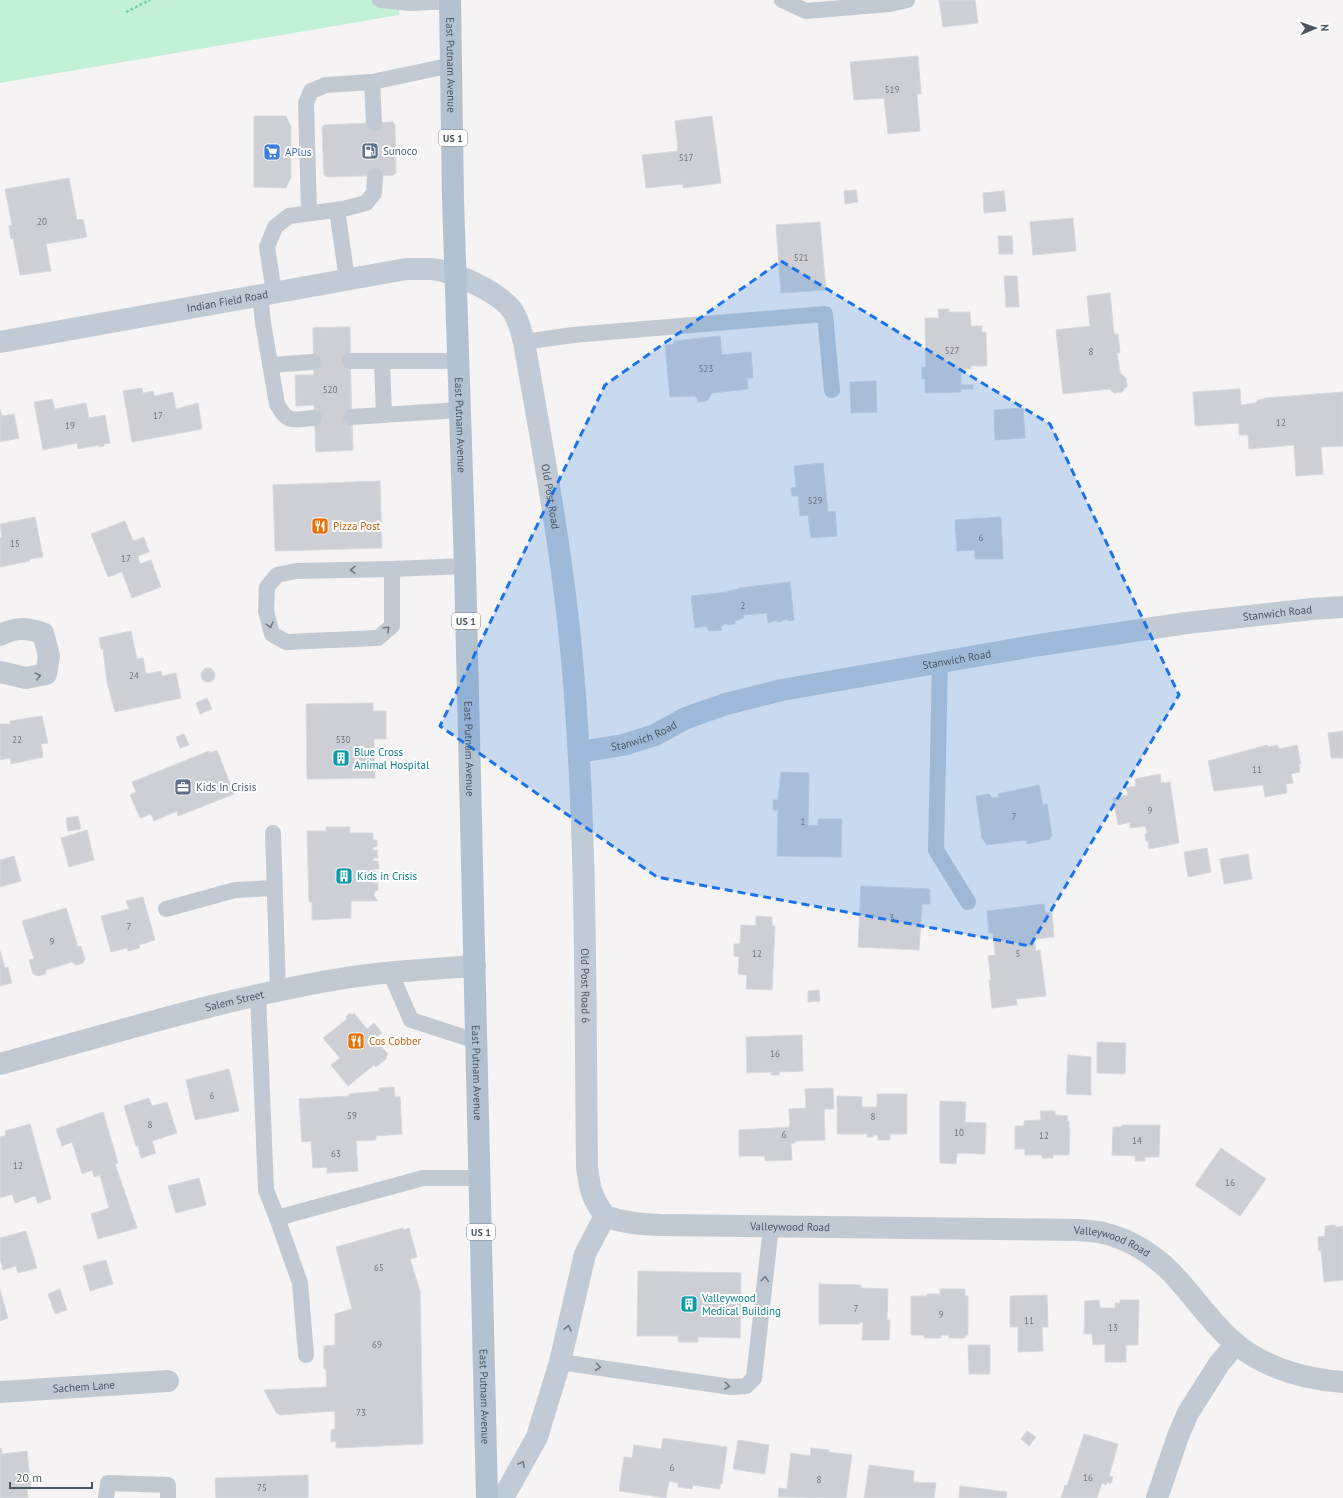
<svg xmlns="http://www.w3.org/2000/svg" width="1343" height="1498" viewBox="0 0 1343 1498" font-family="'PT Sans',sans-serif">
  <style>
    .green { fill: #c3f1d5 }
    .building { fill: #cdcfd5; stroke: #d7d9de }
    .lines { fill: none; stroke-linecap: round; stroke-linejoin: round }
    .path { stroke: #7ad0a6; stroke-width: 2.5; stroke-dasharray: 3 2; stroke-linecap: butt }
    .lane { stroke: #c1cad2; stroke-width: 16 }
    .street { stroke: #c1cad2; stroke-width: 22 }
    .secondary { stroke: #c1cbd6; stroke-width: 22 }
    .primary { stroke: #b3c2d1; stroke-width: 22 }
    .oneway { stroke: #6e7983 }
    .oneway2 { stroke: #6e7984 }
    .marked { fill: #1a73e8; fill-opacity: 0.2; stroke: #1a73e8; stroke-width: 3; stroke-dasharray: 8 5; stroke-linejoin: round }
    .labels { text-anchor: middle; stroke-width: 4; stroke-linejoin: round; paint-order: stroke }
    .number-label { font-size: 9px; fill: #6b747e }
    .shield { fill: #fff; stroke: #808990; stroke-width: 1 }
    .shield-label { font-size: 10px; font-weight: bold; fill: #4a5661 }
    .street-label { font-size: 11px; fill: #4a5661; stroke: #fff }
    .service-label { font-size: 11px; fill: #4e5e75; stroke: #fff; text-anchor: start }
    .shop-label { font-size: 11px; fill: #366cbe; stroke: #fff; text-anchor: start }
    .food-label { font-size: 11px; fill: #c56008; stroke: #fff; text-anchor: start }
    .culture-label { font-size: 11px; fill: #0d838f; stroke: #fff; text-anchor: start }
  </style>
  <rect width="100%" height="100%" fill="#f5f3f3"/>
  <path class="green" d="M0,0H400L399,15L0,83Z"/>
  <g class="building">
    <path d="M939,0H975L978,23L943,27Z"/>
    <path d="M918,56L921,94H917L920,131L888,134L884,98L854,100L850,62Z"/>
    <path d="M254,116H286L291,127V177L286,188L254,187Z"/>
    <path d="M712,116L721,183L683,188V184L646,188L642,155L678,151L675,121Z"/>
    <path d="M393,122L395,125L396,173L394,175L327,177L324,175L322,127L324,125Z"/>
    <path d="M69,178L77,220L83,219L87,237L46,244L51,271L20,275L13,238L11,239L9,226L12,225L5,189Z"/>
    <path d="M856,190L858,202L845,204L844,191Z"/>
    <path d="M1004,191L1006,211L984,213L983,193Z"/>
    <path d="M1073,218L1076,251L1033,255L1030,222Z"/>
    <path d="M820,222L826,290L781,293L776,225Z"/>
    <path d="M998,236H1012L1013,254H999Z"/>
    <path d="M1004,276H1017L1019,307H1006Z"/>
    <path d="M1110,293L1114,334H1118L1120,353H1117L1119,365L1120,373L1126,378L1127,386L1122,392L1114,393L1109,389L1063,394L1056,330L1090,326L1087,296Z"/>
    <path d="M938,309H949V312H970L971,326H982V332H986L987,366H971V369H961V385H973V389H961V392L925,393V379H922V367H926L925,318H939Z"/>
    <path d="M349,327L353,450L316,451L313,328Z"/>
    <path d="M350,327L351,417L353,450L316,452L314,405L296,406L295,375H314L313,328Z"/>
    <path d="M720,336L722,355L751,352L753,378H747L748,389L712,393L707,401L699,402L695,396L670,397L665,345L674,344V341Z"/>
    <path d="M876,381L877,412L851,413L850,382Z"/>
    <path d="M142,388L143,393L153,391L154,396L173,392L176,409L198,403L202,429L132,442L123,391Z"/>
    <path d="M1240,389L1241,405L1255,403L1258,400L1264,399V398L1343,392V446L1321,447L1323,474L1296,476L1294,445L1249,449L1248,435H1239V423L1195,426L1193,392Z"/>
    <path d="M52,399L55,409L86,403L89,418L105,415L110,443L104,444V446L99,447V445L78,449L77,443L43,450L34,402Z"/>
    <path d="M1023,408L1025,438L995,440L994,410Z"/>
    <path d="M0,409L2,416L14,414L19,438L0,442Z"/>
    <path d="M823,463L828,512L835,511L837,536L811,538L808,515L800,516L798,496H792L791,488L796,487L794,466Z"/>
    <path d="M380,481L382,548L275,551L273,485Z"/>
    <path d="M35,517L43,557L30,559V561L0,567V538H2L0,524Z"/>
    <path d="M1001,517L1003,559H975V550L957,551L955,520Z"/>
    <path d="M125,521L133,541L144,537L149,552L138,556L139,561L140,564L151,560L161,587L132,598L122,572L108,577L91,534Z"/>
    <path d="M790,582L794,620L788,621V619L783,620V621L777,622V620L768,623L767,613L743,615L744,618L735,621V624L728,625V624H723L724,625L721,626L722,630L709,631L706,626L695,628L691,596L728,592V591L739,589V588Z"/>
    <path d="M131,631L137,659L143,658L146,674L161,671L162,676L176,673L181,698L115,712L107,682L103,649H101L99,638Z"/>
    <circle cx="208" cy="675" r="7"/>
    <path d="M207,698L212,709L200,714L196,703Z"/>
    <path d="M373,703V711H386V739H374L375,778L307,779L306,704Z"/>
    <path d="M42,716L48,743L41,744L43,757L11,764L10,758L0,760V724H10V721Z"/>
    <path d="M1343,731V758H1331L1328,733Z"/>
    <path d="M184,734L189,745L180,748L176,737Z"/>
    <path d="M1267,745L1268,747L1277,745L1280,749L1297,745L1301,764H1299L1300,772L1291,774L1293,783L1286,784L1287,793L1265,797L1263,785L1214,791L1208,761Z"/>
    <path d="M217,750L234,794L178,816L177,811L154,821L151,814L140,818L130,795L136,792L132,782L209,751L210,753Z"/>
    <path d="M781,772L809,773L808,826L818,825V819H842L841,857L777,856L778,810H773V800H778Z"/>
    <path d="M1160,774L1161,783L1170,782L1179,843L1149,849L1148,841H1146L1145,834L1147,833L1145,826L1130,828V822L1118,825L1113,798L1128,795L1126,788L1136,786L1135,779Z"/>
    <path d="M1039,785L1043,805L1047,804L1052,836L1050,837V839L1027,844L1026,840L987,845L982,838L976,796L989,794L992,798L999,797L998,794Z"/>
    <path d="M78,816L81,829L68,831L66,818Z"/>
    <path d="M326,827H350V833H373V840H377V847H373V850H377L378,858H374L373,861H378L379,869H374V872H378V880H374V883H378V890L375,891L374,896L378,901H351V918L312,920V902H309L307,831H326Z"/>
    <path d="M87,830L94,860L69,867L61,838Z"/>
    <path d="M1207,848L1211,872L1188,877L1184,852Z"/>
    <path d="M1248,854L1252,879L1224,884L1220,859Z"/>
    <path d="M14,856L21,881L0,887V860Z"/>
    <path d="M861,886L930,889V904H922L919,950L858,947Z"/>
    <path d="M143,897L155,940L139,945L140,948L128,951L127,948L111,952L101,916L129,909L126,901Z"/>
    <path d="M1044,904L1045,913L1052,912L1054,937L1034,939L1036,951L1040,950L1046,996L1016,999L1017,1005L992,1008L989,980H991L988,956L995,955L993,933H989L987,911Z"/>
    <path d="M66,908L78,947L81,946L85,959L83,963L76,965L72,962L46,970L45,974L38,976L33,974L29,960L34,959L22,921Z"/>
    <path d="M756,916L772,917V926H775L772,990L746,989L747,975L738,974L739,957L734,956V944H740L741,925L756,926Z"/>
    <path d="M0,951L5,968L8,967L12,983L0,986Z"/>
    <path d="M819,990L820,1001L808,1002V991Z"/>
    <path d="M350,1013L352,1015L354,1013L367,1029L374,1023L382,1033L374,1039L388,1054L386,1057L387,1058L376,1067L374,1065L348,1086L331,1065L340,1058L323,1038L347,1019L346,1017Z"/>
    <path d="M802,1035L803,1071L779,1072V1075H771V1072L747,1073L746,1037Z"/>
    <path d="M1097,1042L1126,1043L1125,1074L1097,1073Z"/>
    <path d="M1068,1055L1091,1057V1095L1066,1094Z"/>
    <path d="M229,1069L239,1111L195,1120L186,1080Z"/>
    <path d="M394,1087L395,1097H400L402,1134L376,1136V1140L356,1141L358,1171L327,1173V1167L313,1168L311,1141L302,1142L299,1099L349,1096V1094L379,1091V1088Z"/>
    <path d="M833,1088L834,1109H824L825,1140L795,1141V1143H791L792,1160L765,1161V1156H739V1130L790,1127L789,1109L806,1108L805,1089Z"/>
    <path d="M877,1094H907V1134H890V1140H878V1135H873V1137H867V1134H837V1096L862,1097V1107H877Z"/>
    <path d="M149,1098L152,1106L167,1102L177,1133L152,1141L156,1153L141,1158L138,1146H136L124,1106Z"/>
    <path d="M940,1101L966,1102L965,1122L986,1123L985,1154L957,1153L956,1164L940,1163Z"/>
    <path d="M1040,1111H1055V1115L1068,1116L1067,1121H1069V1128H1070L1069,1155H1053V1158H1042V1155H1025V1149H1015V1126H1024V1121L1041,1120Z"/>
    <path d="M103,1112L118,1163L115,1164L137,1228L98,1239L91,1214L109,1208L100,1175L94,1177L92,1170L82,1174L72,1142L62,1146L56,1129Z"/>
    <path d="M30,1124L51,1199L38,1203L35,1196L15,1203L12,1194L0,1198V1137L6,1135L5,1131Z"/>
    <path d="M1122,1125H1160L1159,1157H1145V1161H1135V1156L1112,1155L1113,1127H1122Z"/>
    <path d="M1221,1148L1266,1179L1240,1216L1195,1185Z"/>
    <path d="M199,1178L206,1205L176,1213L168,1186Z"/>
    <path d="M1335,1225L1336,1227L1343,1226V1280L1324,1282L1321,1251H1319L1318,1237L1325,1236V1226Z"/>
    <path d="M403,1228V1230L409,1228L417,1257L410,1259L420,1291L423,1444L336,1448V1441L331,1442V1430L335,1429V1411L280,1415L278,1413L277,1414L264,1390L327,1387L326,1369H324V1346L335,1345V1314L352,1309L336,1247Z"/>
    <path d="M26,1231L37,1268L18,1273L16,1266L3,1270L0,1258V1238Z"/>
    <path d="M106,1260L113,1284L90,1291L83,1266Z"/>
    <path d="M638,1271L741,1273L740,1338L698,1337V1342H678V1336H637Z"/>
    <path d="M819,1284L861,1285V1288L888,1289L887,1320H890L889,1340H862L863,1323L860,1322V1324H819Z"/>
    <path d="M60,1289L67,1310L55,1314L48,1294Z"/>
    <path d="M940,1289H965V1296H968V1335H966L965,1338H949V1335H941V1338H924V1335H911V1296H927V1294H939L940,1296Z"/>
    <path d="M0,1290L8,1318L0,1321Z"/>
    <path d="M1047,1295L1048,1327H1042L1043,1351L1018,1352V1327H1010V1296Z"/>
    <path d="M1099,1300L1100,1308H1115V1303H1120V1300H1139L1138,1345H1126V1362H1105V1344L1093,1345L1092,1334H1084L1085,1301Z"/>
    <path d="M968,1345H990V1374H969Z"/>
    <path d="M1027,1431L1036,1437L1029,1446L1021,1439Z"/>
    <path d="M1084,1434L1118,1444L1109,1476L1113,1477L1111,1484L1107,1482L1106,1485L1102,1483L1097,1498H1061L1065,1485L1067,1486Z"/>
    <path d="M663,1438L727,1447L722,1484H720V1489L693,1485L692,1489L678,1487V1483L669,1481L666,1498L619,1491L624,1457L632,1458L634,1445L661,1449Z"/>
    <path d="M738,1440L769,1445L765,1474L733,1469Z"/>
    <path d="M1,1448L2,1454L27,1451L31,1489H27L28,1498H0V1449Z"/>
    <path d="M811,1448L829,1450L828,1452L852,1455L846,1498L778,1497L779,1488L787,1489L791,1453L810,1456Z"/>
    <path d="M869,1465L914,1471L913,1482L936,1483L934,1498H864Z"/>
    <path d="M308,1475V1498H216L215,1478Z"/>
    <path d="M960,1486L1007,1492L1006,1498H959Z"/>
  </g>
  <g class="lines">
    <path class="path" d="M126,12L150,0"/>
    <g class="lane">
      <path d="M380,0L412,3L450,1"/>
      <path d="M782,0L806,11L890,4L907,0"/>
      <path d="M372,82L374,123"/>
      <path d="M337,210L347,279"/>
      <path d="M309,213L306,103L311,91L326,85L372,82L452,65"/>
      <path d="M274,292L267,247L275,227L289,216L343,209L366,203L374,193L375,176"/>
      <path d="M260,294L263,323L277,404C288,425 294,419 314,418"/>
      <path d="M524,342L573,335L825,314L832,390"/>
      <path d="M350,361H459"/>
      <path d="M382,361L384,415"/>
      <path d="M270,365L313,362"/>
      <path d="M351,417L460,410"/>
      <path d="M392,569V626L378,638L286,642L272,634L266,611L267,587L277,575L296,571L392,569L465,566"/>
      <path d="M940,662L936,850L968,902"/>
      <path d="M273,833L278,990"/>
      <path d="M166,909L235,890L274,888"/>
      <path d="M390,972L411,1020L476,1041"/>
      <path d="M258,994L266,1190L277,1218L423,1178H479"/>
      <path d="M277,1218L300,1283L306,1355"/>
      <path d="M560,1362L731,1387L746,1386L754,1378L771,1227"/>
      <path d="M106,1498L108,1483L168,1485V1498"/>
    </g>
    <g class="street">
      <path d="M0,635C17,627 25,628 43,633L49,656L46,674L26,678L0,672"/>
      <path id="s1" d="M0,1064C114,1033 228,997 345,978C388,971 431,969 475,966"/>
      <path id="s2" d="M605,1216C623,1223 640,1224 660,1225L1079,1230C1087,1231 1096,1231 1103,1233C1131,1239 1161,1259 1179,1281C1198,1302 1214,1326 1236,1344C1267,1369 1304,1379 1343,1382"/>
      <path id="s3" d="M0,1392L168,1381"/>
      <path d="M1157,1498L1178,1436L1188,1413L1219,1364L1236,1344"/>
    </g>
    <g class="secondary">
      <path id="s4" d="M0,342L406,269C414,269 423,269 431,269C453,271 499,292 512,310C519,320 521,331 524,342C543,451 564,561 573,671C587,836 585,1002 587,1167C590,1189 591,1197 605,1216L585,1254L560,1362L537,1437L503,1498"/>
      <path id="s5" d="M579,752L623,745L655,735L686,718L726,704L782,690L1039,645L1187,623L1312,609L1343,607"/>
    </g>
    <path class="primary" id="s6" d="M450,0L453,199L465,566L487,1498"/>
  </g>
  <defs><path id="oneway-chevron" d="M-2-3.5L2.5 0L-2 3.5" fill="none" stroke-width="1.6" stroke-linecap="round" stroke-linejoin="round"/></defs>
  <g class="oneway">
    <use href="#oneway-chevron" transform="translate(353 570) rotate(179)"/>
    <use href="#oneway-chevron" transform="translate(270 625) rotate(74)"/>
    <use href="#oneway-chevron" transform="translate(387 629) rotate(-43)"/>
    <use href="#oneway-chevron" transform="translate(38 676) rotate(-14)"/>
    <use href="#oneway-chevron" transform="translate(765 1279) rotate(-84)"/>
    <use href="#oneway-chevron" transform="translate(598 1367) rotate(8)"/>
    <use href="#oneway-chevron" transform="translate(727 1386) rotate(6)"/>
  </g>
  <g class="oneway2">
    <use href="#oneway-chevron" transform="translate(568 1328) rotate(-76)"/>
    <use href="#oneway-chevron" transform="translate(522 1464) rotate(-61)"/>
  </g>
  <path class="marked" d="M781,261L1050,424L1179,695L1030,946L657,877L440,726L605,385Z"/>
  <defs>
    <g id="fuel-square" transform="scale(0.9)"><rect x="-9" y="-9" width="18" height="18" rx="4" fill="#5c6f8a" stroke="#fff"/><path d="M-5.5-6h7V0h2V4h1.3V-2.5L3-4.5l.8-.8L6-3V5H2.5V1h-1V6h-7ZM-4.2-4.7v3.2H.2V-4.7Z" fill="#fff"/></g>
    <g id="supermarket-square" transform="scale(0.9)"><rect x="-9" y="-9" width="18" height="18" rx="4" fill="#3f7fe0" stroke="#fff"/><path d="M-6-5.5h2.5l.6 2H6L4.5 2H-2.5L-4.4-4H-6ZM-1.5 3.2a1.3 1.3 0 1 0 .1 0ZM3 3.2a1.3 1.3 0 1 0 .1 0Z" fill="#fff"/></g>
    <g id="restaurant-square" transform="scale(0.9)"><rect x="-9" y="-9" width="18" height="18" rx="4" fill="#e8710a" stroke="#fff"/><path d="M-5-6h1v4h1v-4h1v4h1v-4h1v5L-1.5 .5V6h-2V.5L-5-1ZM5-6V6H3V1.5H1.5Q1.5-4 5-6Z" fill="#fff"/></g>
    <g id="building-square" transform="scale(0.9)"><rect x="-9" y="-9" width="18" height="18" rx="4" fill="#0f9aa8" stroke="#fff"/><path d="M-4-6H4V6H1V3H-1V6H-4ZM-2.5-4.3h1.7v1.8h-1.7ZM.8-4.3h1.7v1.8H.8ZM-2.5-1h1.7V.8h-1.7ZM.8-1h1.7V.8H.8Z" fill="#fff"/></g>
    <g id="office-square" transform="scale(0.9)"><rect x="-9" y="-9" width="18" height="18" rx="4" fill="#5c6f8a" stroke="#fff"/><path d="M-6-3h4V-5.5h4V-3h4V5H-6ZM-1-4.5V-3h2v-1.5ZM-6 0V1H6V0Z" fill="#fff"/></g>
  </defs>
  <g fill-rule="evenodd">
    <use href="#fuel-square" x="370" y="151"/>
    <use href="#supermarket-square" x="272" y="152"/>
    <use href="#restaurant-square" x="320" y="526"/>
    <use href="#building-square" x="341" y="758"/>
    <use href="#office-square" x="183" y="787"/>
    <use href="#building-square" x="344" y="876"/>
    <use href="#restaurant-square" x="356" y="1041"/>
    <use href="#building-square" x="689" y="1304"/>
  </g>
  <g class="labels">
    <g class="number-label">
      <text x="892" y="93">519</text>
      <text x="686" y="161">517</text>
      <text x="42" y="225">20</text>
      <text x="801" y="261">521</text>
      <text x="952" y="354">527</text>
      <text x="1091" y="355">8</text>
      <text x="706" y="372">523</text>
      <text x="330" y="393">520</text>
      <text x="158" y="419">17</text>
      <text x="1281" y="426">12</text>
      <text x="70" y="429">19</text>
      <text x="815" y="504">529</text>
      <text x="981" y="541">6</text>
      <text x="15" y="547">15</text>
      <text x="126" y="562">17</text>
      <text x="743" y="609">2</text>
      <text x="134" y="679">24</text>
      <text x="17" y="743">22</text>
      <text x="343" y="743">530</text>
      <text x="1257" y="773">11</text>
      <text x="1150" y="814">9</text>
      <text x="1014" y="820">7</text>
      <text x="803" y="825">1</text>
      <text x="892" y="921">3</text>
      <text x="129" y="930">7</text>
      <text x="52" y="945">9</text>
      <text x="757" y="957">12</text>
      <text x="1018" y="957">5</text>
      <text x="775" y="1057">16</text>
      <text x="212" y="1099">6</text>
      <text x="352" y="1119">59</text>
      <text x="873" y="1120">8</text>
      <text x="150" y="1128">8</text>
      <text x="959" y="1136">10</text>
      <text x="784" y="1138">6</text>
      <text x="1044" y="1139">12</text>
      <text x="1137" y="1144">14</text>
      <text x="336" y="1157">63</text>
      <text x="18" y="1169">12</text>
      <text x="1230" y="1186">16</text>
      <text x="379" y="1271">65</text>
      <text x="856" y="1312">7</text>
      <text x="941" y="1318">9</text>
      <text x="1029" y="1324">11</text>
      <text x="1113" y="1331">13</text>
      <text x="377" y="1348">69</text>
      <text x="361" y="1416">73</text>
      <text x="672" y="1471">6</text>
      <text x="1088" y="1481">16</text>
      <text x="819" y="1483">8</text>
      <text x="262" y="1491">75</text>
    </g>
    <g class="shield">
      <rect x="439" y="130" width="28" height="16" rx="3"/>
      <rect x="452" y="613" width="28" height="16" rx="3"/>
      <rect x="467" y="1224" width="28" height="16" rx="3"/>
    </g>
    <g class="shield-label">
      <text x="453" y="142">US 1</text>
      <text x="466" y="625">US 1</text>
      <text x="481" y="1236">US 1</text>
    </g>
    <g class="street-label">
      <text dy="4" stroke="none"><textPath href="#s6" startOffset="65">East Putnam Avenue</textPath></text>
      <text dy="4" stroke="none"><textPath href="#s4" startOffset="231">Indian Field Road</textPath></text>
      <text dy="4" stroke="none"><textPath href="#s6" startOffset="425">East Putnam Avenue</textPath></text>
      <text dy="4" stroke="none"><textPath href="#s4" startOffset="721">Old Post Road</textPath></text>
      <text dy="4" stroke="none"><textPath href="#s5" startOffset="715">Stanwich Road</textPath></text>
      <text dy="4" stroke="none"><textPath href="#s5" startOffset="391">Stanwich Road</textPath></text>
      <text dy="4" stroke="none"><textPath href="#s5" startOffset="67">Stanwich Road</textPath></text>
      <text dy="4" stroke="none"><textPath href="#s6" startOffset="749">East Putnam Avenue</textPath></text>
      <text dy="4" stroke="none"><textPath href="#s4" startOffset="1212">Old Post Road 6</textPath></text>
      <text dy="4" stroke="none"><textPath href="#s1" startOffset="243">Salem Street</textPath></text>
      <text dy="4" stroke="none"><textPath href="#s6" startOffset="1073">East Putnam Avenue</textPath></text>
      <text dy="4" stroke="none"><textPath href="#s2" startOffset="186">Valleywood Road</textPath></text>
      <text dy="4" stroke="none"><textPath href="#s2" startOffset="510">Valleywood Road</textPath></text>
      <text dy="4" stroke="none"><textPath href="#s3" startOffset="84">Sachem Lane</textPath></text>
      <text dy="4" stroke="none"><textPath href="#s6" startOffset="1397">East Putnam Avenue</textPath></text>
    </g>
    <g class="service-label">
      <text x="383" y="155">Sunoco</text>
      <text x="196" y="791">Kids In Crisis</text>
    </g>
    <g class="shop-label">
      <text x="285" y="156">APlus</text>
    </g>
    <g class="food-label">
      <text x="333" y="530">Pizza Post</text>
      <text x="369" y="1045">Cos Cobber</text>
    </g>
    <g class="culture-label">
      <text x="354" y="756">Blue Cross<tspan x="354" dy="13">Animal Hospital</tspan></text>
      <text x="357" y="880">Kids in Crisis</text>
      <text x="702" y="1302">Valleywood<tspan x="702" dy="13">Medical Building</tspan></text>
    </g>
  </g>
  <g transform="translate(1315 28) rotate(88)" stroke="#ffffff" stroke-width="3" paint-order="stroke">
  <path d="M0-3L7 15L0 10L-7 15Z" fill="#4a5661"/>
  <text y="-6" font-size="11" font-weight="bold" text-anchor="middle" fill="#4a5661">N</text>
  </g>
  <path d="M10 1482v6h82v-6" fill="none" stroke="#4a5661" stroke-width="2"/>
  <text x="16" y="1482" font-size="12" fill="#4a5661" stroke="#ffffff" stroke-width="3" paint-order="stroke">20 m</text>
</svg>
